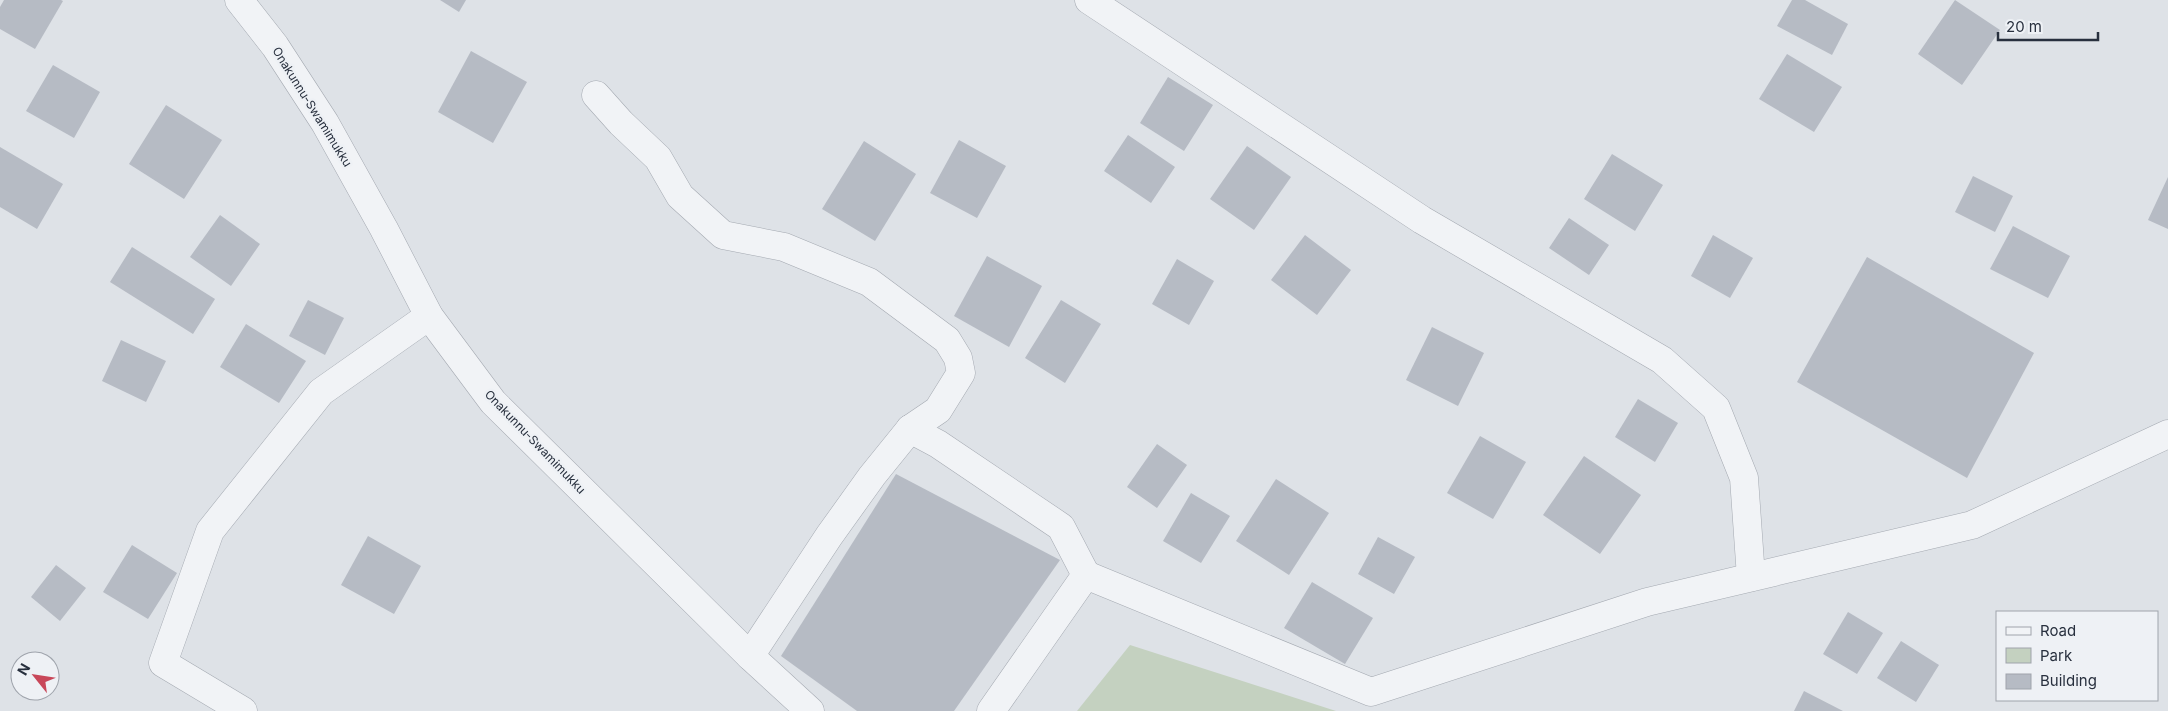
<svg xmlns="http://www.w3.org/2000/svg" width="2168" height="711" viewBox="0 0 2168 711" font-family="Inter,sans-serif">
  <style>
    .green { fill: #c4d1c0 }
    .building { fill: #b6bbc4 }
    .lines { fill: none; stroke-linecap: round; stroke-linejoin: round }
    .minor-casing { stroke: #a4a9b1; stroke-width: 29 }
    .minor { stroke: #f1f3f6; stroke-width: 28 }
    .labels { text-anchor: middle; stroke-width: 5; stroke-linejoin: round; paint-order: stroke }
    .street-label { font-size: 12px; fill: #28303e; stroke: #eef1f5 }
  </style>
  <rect width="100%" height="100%" fill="#dee2e7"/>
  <path class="green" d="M1130,645L1336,711H1077Z"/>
  <g class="building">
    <path d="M4,0H61L63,1L35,49L0,29V7Z"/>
    <path d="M440,0H466L459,12Z"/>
    <path d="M1792,0H1805L1848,24L1832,55L1777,26Z"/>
    <path d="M1955,0L2000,30L1962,85L1918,54Z"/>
    <path d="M471,51L527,82L493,143L438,112Z"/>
    <path d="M1787,54L1842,87L1814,132L1759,99Z"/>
    <path d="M53,65L100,92L74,138L26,111Z"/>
    <path d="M1168,77L1213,105L1184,151L1140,123Z"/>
    <path d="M166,105L222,140L184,199L129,164Z"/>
    <path d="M1128,135L1175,167L1151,203L1104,171Z"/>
    <path d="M959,140L1006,166L977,218L930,193Z"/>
    <path d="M864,141L916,174L875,241L822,209Z"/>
    <path d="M1247,146L1291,177L1254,230L1210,199Z"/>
    <path d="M0,147L63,184L37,229L0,207Z"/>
    <path d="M1612,154L1663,185L1635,231L1584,199Z"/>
    <path d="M1973,176L2013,196L1995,232L1955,212Z"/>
    <path d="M2168,177V229L2148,220Z"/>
    <path d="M220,215L260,244L231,286L190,257Z"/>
    <path d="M1569,218L1609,245L1589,275L1549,248Z"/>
    <path d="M2013,226L2070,256L2048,298L1990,269Z"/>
    <path d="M1305,235L1351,270L1317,315L1271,280Z"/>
    <path d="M1713,235L1753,258L1730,298L1691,276Z"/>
    <path d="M132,247L215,299L193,334L110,282Z"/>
    <path d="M987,256L1042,286L1009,347L954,316Z"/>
    <path d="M1867,257L2034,353L1967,478L1797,382Z"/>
    <path d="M1177,259L1214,281L1189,325L1152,304Z"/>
    <path d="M308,300L344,318L325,355L289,336Z"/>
    <path d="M1061,300L1101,324L1065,383L1025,358Z"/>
    <path d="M246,324L306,361L279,403L220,367Z"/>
    <path d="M1432,327L1484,353L1458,406L1406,380Z"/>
    <path d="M121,340L166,361L146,402L102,381Z"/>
    <path d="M1638,399L1678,423L1655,462L1615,437Z"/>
    <path d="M1480,436L1526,462L1493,519L1447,493Z"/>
    <path d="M1157,444L1187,465L1157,508L1127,487Z"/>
    <path d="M1584,456L1641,495L1600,554L1543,515Z"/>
    <path d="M896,474L1060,560L954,711H857L781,656Z"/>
    <path d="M1276,479L1329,513L1289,575L1236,541Z"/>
    <path d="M1191,493L1230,516L1201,563L1163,541Z"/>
    <path d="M368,536L421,566L394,614L341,585Z"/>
    <path d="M1378,537L1415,557L1394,594L1358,574Z"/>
    <path d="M132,545L177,573L148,619L103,592Z"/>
    <path d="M56,565L86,588L60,621L31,597Z"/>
    <path d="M1312,582L1373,618L1345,664L1284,628Z"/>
    <path d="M1848,612L1883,633L1857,674L1823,654Z"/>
    <path d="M1901,641L1939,665L1916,702L1877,678Z"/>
    <path d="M1804,691L1843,711H1794Z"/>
  </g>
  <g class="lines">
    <g class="minor-casing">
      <g id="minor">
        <path d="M239,0L275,46L325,123L384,229L429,316L493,402L750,656L810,711"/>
        <path d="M1089,0L1422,220L1662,360L1716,408L1744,478L1751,577"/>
        <path d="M596,95L621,123L658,158L680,196L723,235L784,247L869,282L947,340L958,358L961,373L938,410L910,429L872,476L829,536L750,656"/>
        <path d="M910,429L938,444L1061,527L1086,575"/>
        <path d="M243,711L163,663L210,531L321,392L429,316"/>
        <path d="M991,711L1086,575L1371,692L1647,602L1972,525L2168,434"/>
      </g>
    </g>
    <use href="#minor" class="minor"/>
  </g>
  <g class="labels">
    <g class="street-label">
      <text transform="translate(312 107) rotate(58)" y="4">Onakunnu-Swamimukku</text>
      <text transform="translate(535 442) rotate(46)" y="4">Onakunnu-Swamimukku</text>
    </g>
  </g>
  <rect x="1996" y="611" width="162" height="90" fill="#eef1f5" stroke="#9fa4ac"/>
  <rect x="2006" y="627" width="25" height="8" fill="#f1f3f6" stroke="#9fa4ac"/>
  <text x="2040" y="636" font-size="15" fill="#28303e">Road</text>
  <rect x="2006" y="648" width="25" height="15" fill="#c4d1c0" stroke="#9fa4ac"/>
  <text x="2040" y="661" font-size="15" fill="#28303e">Park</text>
  <rect x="2006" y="674" width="25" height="15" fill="#b6bbc4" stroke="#9fa4ac"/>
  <text x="2040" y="686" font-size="15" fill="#28303e">Building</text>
  <g transform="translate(35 676) rotate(300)"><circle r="24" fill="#eef1f5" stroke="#9fa4ac"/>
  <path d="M0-4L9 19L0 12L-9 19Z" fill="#c84759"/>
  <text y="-8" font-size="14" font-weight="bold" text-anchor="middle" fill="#28303e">N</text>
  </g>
  <path d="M1998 32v8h100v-8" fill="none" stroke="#28303e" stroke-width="2.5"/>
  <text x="2006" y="32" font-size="15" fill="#28303e" stroke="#eef1f5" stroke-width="4" paint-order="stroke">20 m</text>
</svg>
